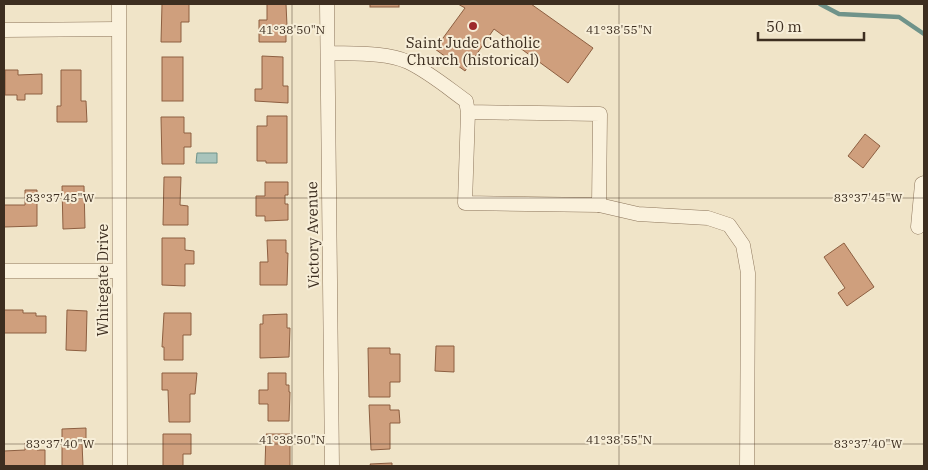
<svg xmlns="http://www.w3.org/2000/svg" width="928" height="470" viewBox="0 0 928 470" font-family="'IBM Plex Serif',serif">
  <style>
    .water { fill: #a9c4bc; stroke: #6f938a }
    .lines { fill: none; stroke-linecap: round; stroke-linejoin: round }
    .stream { stroke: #6f938a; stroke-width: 4.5 }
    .building { fill: #cf9f7d; stroke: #8d5f41 }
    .minor-casing { stroke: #8d765c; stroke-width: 15 }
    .minor { stroke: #faf1dc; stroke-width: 14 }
    .ticks { fill: none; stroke: #3d2e20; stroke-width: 1; stroke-opacity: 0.45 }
    .poi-dot { fill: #9e2a2b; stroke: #f7eed8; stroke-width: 2 }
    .labels { text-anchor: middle; stroke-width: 4; stroke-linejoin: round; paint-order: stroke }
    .poi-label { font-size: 15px; fill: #3d2e20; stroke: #f7eed8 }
    .street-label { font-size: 15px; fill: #3d2e20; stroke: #f7eed8 }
    .ticks-label { font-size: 12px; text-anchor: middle; fill: #3d2e20; stroke: #f7eed8; stroke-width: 4; stroke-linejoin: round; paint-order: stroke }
  </style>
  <rect width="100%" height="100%" fill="#f0e4c8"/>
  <path class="water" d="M197,153H217V163H196Z"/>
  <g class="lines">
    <path class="stream" d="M820,4L839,14L899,17L924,34"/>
  </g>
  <g class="building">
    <path d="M162,4H189V22H181V42H161Z"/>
    <path d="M267,4H286L287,26H286V42H259V20H267Z"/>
    <rect x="370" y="4" width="29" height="3"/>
    <path d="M458,4H531L593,48L568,83L494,29L465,71L435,49L465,8Z"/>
    <path d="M262,56L283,57V86H288V103L255,101V89H262Z"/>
    <rect x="162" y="57" width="21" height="44"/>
    <path d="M5,70H18V75L42,74V94H25V100H17V95H5Z"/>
    <path d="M61,70H81V101H86L87,122H57V106H61Z"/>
    <path d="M267,116H287V163H266V161H257V126H267Z"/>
    <path d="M161,117H184V133H191V147H184V164H162Z"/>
    <path d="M865,134L880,146L863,168L848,156Z"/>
    <path d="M164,177H181L180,205L188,206V225H163Z"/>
    <path d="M265,182H288V195H285V204H288V220L265,221V216H256V196H265Z"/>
    <path d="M62,186H84L85,228L63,229Z"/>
    <path d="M25,190H37V226L4,227V205H25Z"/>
    <path d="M162,238H185V250L194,251V264H185V286L162,285Z"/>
    <path d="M267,240H286V253H288L287,285H260V262H268Z"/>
    <path d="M844,243L874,287L847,306L838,293L845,288L824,257Z"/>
    <path d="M4,310H23V313H36V316H46V333H4Z"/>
    <path d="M67,310L87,311L86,351L66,350Z"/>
    <path d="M164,313H191V335H183V360H164V347H162Z"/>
    <path d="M287,314V328H290L289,357L260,358V324H263V315Z"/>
    <path d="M436,346H454V372L435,371Z"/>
    <path d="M368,348H390V354H400V382H390V397H369Z"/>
    <path d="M162,373H197L195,394H190V422H169L168,390H162Z"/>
    <path d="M268,373H286V385H289V392H290L289,421H268V404H259V390H268Z"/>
    <path d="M369,405H390V410H399L400,423H390V449L371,450Z"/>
    <path d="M86,428V443H82L83,466H62V429Z"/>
    <path d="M163,434H191V454H183V466H163Z"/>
    <path d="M266,434H290V466H265Z"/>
    <path d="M25,443H37V450H45V466H4V451L25,450Z"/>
    <path d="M392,463V466H371L370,464Z"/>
  </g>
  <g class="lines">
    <g class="minor-casing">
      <g id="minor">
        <path d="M119,4L120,466"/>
        <path d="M327,4L332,466"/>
        <path d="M4,30L118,29"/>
        <path d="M328,53C352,54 386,52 408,62C429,72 448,88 466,101L468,112L465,203L599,205L600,114L468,112"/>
        <path d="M599,205L638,214L708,218L729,225L743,245L748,273L747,466"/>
        <path d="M918,227L922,184L924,183"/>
        <path d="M4,271H119"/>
      </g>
    </g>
    <use href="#minor" class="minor"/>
  </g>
  <path class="ticks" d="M292,4V466M619,4V466M4,198H924M4,444H924"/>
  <circle class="poi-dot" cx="473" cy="26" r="5"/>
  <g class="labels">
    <g class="poi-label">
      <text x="473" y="48">Saint Jude Catholic<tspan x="473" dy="17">Church (historical)</tspan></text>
    </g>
    <g class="street-label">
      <text transform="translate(313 235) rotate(-91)" y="5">Victory Avenue</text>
      <text transform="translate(103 280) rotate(-90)" y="5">Whitegate Drive</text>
    </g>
  </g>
  <g class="ticks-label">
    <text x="292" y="34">41°38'50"N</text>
    <text x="619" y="34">41°38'55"N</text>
    <text x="868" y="202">83°37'45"W</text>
    <text x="60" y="202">83°37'45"W</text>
    <text x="292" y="444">41°38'50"N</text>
    <text x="619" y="444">41°38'55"N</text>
    <text x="868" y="448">83°37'40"W</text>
    <text x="60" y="448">83°37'40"W</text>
  </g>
  <rect width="928" height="470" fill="none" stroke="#3d2e20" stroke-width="10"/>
  <path d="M758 32v8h106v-8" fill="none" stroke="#3d2e20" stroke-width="2.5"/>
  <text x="766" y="32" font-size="15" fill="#3d2e20" stroke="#f7eed8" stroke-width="4" paint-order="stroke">50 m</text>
</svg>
